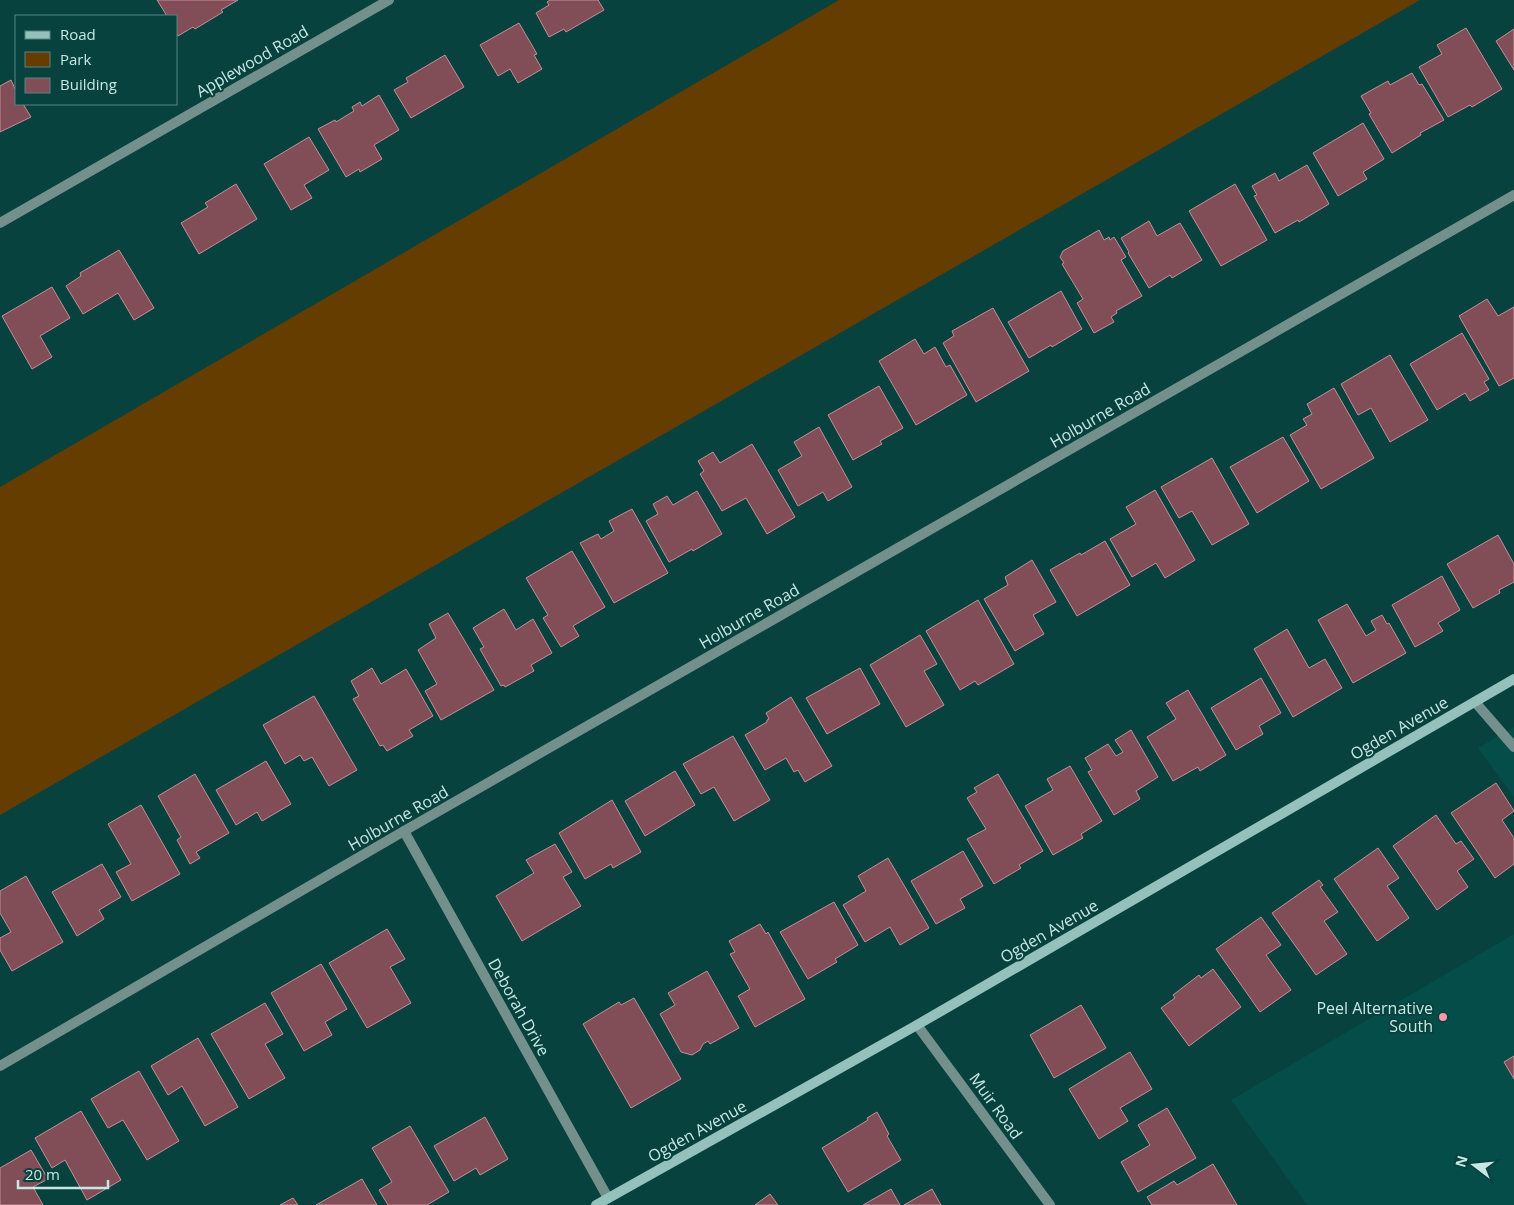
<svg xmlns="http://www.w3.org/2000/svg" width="1514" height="1205" viewBox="0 0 1514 1205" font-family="'Open Sans',sans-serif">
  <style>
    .built { fill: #054d49 }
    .green { fill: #653d01 }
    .building { fill: #814e58; stroke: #c68e97 }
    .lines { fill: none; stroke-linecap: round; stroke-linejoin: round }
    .lane { stroke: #74908d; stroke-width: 10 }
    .street { stroke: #74908d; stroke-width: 10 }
    .secondary { stroke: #94c1bc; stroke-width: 10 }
    .poi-dot { fill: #f39aaa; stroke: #08423e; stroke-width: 2 }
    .labels { text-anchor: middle; stroke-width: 4; stroke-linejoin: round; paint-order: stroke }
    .street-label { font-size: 16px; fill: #c6e7e3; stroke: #08423e }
    .poi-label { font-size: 16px; fill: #c6e7e3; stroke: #08423e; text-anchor: end }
  </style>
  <rect width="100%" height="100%" fill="#08423e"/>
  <g class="built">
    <path d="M1514,727V797L1478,748Z"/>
    <path d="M1514,934V1205H1307L1231,1100Z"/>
  </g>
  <path class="green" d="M839,0H1420L0,815V487Z"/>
  <g class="building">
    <path d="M157,0H238L221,10L223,12L195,29L193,27L178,36L176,32V16H167Z"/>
    <path d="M550,0H598L604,10L566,32L564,29L549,37L536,13L549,5L547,2Z"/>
    <path d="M519,23L537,54L534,55L542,69L518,83L510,69L498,76L480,45Z"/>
    <path d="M1466,28L1502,89L1472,107L1470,105L1448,117L1419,67L1442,54L1437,45Z"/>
    <path d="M1514,29V70L1496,41Z"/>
    <path d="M445,55L464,87L411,118L394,90L408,82L406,78Z"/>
    <path d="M1412,73L1419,85L1422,84L1444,120L1420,133L1421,135L1392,153L1369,114L1371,113L1361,96L1388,81L1390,85Z"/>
    <path d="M11,80L16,91V104H23L31,117L0,132V86Z"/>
    <path d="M379,95L399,130L374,145L382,159L360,172L359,169L346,177L318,129L335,120L336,122L354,111L352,107L360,102L362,106Z"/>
    <path d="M1363,123L1384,159L1363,172L1367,179L1338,196L1313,153Z"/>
    <path d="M309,137L329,170L304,185L312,198L291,210L264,164Z"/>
    <path d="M1307,165L1329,204L1299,222L1298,220L1275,233L1254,196L1257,195L1252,186L1275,173L1279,181Z"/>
    <path d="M236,184L257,219L199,254L181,223L208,207L205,203Z"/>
    <path d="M1235,184L1267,240L1221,266L1189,211Z"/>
    <path d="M1149,221L1157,236L1180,223L1202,260L1172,278L1170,275L1149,288L1128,253L1129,252L1121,238Z"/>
    <path d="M1099,230L1104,240L1109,237L1110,240L1114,237L1126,257L1121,260L1142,296L1116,311L1117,313L1111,317L1114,322L1094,333L1077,303L1083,299L1062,264L1064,263L1060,257L1063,251Z"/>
    <path d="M119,250L154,308L134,320L118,293L83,314L66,286L81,276L80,273Z"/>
    <path d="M52,287L70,318L40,336L52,357L32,369L2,316Z"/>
    <path d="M1061,291L1082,329L1052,347L1051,345L1029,358L1008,322Z"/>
    <path d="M1487,299L1498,316L1514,307V378L1499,386L1459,316Z"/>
    <path d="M993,308L1029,371L976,402L943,343L954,336L952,331Z"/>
    <path d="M1462,333L1489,379L1484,382L1489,390L1470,401L1465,393L1437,410L1410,364Z"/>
    <path d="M915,339L924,354L935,347L946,367L950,365L967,395L916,425L879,361Z"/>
    <path d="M1390,355L1428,420L1390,442L1371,408L1358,415L1341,384Z"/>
    <path d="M879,386L903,428L880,441L882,444L853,460L828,415Z"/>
    <path d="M1334,388L1374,458L1321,489L1290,435L1307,425L1303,419L1312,414L1307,404Z"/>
    <path d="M819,427L852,487L828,501L823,492L798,506L778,470L802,456L794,442Z"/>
    <path d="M1283,437L1309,481L1257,513L1230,467Z"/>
    <path d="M752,444L795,517L767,534L746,498L722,511L700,474L704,471L698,461L713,452L720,463Z"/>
    <path d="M1212,458L1249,524L1212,545L1192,511L1179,518L1161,487Z"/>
    <path d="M1155,490L1195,560L1165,578L1156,563L1132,577L1110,539L1136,524L1126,507Z"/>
    <path d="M697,491L722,534L693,551L692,549L669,562L646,521L658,514L653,504L667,496L673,505Z"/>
    <path d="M632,509L668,573L614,603L580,543L598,534L601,539L614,531L609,521Z"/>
    <path d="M1498,535L1514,564V582L1499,590L1500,593L1473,608L1447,564Z"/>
    <path d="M1105,541L1130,585L1077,616L1050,570L1080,553L1081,555Z"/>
    <path d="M572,551L605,607L573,626L579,636L561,647L543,618L548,615L526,578Z"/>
    <path d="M1032,560L1056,602L1033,615L1044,634L1015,651L984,599L1008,585L1005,577Z"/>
    <path d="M1442,576L1460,610L1438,623L1443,631L1415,647L1392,605Z"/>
    <path d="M978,600L1014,664L978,685L975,681L960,690L926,631Z"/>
    <path d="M1347,604L1366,636L1376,630L1371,621L1382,615L1387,624L1389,623L1406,653L1353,683L1318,620Z"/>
    <path d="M504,609L516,630L533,619L552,653L531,665L534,671L505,687L504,685L501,686L480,649L484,647L473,628Z"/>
    <path d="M448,613L494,690L441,720L425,691L437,684L418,650L436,638L429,624Z"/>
    <path d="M1287,629L1309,668L1325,659L1342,688L1293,717L1254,649Z"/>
    <path d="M920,635L937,664L924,671L944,705L906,727L870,665Z"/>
    <path d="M372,668L381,684L406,669L433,716L409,730L413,736L387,751L383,745L380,746L353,699L359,696L351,681Z"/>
    <path d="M860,668L880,704L827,734L806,698Z"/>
    <path d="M1261,678L1281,713L1259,726L1263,734L1236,750L1211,708Z"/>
    <path d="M1188,690L1226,755L1200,771L1198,767L1173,781L1147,737L1176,719L1166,703Z"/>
    <path d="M314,696L357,770L329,786L312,757L304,761L300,755L285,764L263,725Z"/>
    <path d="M791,697L832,766L805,782L798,770L794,772L786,758L765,770L745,735L767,722V720L769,719L766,713Z"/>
    <path d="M1131,730L1158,777L1136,791L1140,799L1114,815L1088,772L1092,770L1085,758L1108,744L1116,756L1123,752L1115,740Z"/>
    <path d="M733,736L770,800L734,821L714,787L701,794L683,764Z"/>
    <path d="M266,761L291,804L262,821L257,812L236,825L216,790Z"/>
    <path d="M1070,766L1102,821L1081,834L1083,838L1053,855L1025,806L1053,790L1047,779Z"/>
    <path d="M675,771L695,805L645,836L625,801Z"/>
    <path d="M195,774L229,833L196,852L200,858L190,864L177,840L181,837L158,796Z"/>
    <path d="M998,774L1043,851L1019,865L1021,868L994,884L967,839L986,829L967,798L977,792L974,788Z"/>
    <path d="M1496,783L1514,811L1502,820L1514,838V864L1495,878L1451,813Z"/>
    <path d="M612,800L641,852L613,868L611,864L585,879L559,833Z"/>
    <path d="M141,805L180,874L132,901L116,872L131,864L108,824Z"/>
    <path d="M1436,815L1456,844L1461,841L1474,859L1457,871L1468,887L1437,910L1393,846Z"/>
    <path d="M555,844L572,872L563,877L581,906L522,941L496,896L534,873L526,860Z"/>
    <path d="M1378,848L1399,878L1387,886L1409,918L1377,941L1334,879Z"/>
    <path d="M963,851L983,886L960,899L965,908L936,924L911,881Z"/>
    <path d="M888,858L929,928L900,945L890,927L865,942L843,905L866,891L858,876Z"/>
    <path d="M102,864L121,897L99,910L104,919L77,936L52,892Z"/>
    <path d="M26,876L63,942L12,971L0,950V938L11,932L0,913V891Z"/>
    <path d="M1319,880L1323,885L1320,887L1338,912L1324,921L1347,954L1316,975L1272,913Z"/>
    <path d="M834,902L858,945L835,959L837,962L808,979L780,932Z"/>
    <path d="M1261,917L1281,945L1266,955L1291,990L1260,1012L1216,949Z"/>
    <path d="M760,924L766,934L768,932L805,999L755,1027L738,996L750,989L730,954L735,952L729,941Z"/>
    <path d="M387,929L405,959L390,967L411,1003L367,1028L329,963Z"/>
    <path d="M321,964L347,1009L325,1022L332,1035L304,1051L271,993Z"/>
    <path d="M1213,969L1241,1007L1189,1046L1161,1008L1175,998L1173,995L1199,975L1201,978Z"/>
    <path d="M707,971L739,1028L710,1044L708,1041L703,1044L700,1050L692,1055L681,1052L660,1014L675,1005L668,993Z"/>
    <path d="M634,998L681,1079L631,1108L583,1024L619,1002L621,1005Z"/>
    <path d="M265,1003L283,1034L265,1044L285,1078L249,1099L211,1034Z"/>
    <path d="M1081,1005L1106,1048L1054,1078L1030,1035Z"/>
    <path d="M198,1038L238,1107L205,1126L182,1086L168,1095L151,1066Z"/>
    <path d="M1130,1052L1152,1089L1120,1108L1128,1121L1099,1139L1069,1089Z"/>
    <path d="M1514,1056V1079L1504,1062Z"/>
    <path d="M139,1071L179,1141L147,1160L123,1120L108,1128L91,1099Z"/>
    <path d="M1167,1108L1196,1158L1138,1192L1121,1162L1150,1145L1138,1125Z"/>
    <path d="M81,1111L121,1180L87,1200L65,1160L52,1168L35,1138Z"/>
    <path d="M877,1112L889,1134L887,1136L901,1160L848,1192L822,1148L868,1120L867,1118Z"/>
    <path d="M485,1117L508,1159L480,1175L476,1168L454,1181L434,1146Z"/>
    <path d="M410,1126L449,1192L427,1205H388L379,1190L392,1182L372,1148Z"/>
    <path d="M31,1150L48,1179L33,1187L43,1205H0V1168Z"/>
    <path d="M1213,1164L1237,1205H1152L1147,1197L1174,1181L1177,1185Z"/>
    <path d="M362,1179L377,1205H316Z"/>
    <path d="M891,1189L900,1205H863Z"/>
    <path d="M932,1189L941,1205H904Z"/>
    <path d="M770,1194L778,1205H755Z"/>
    <path d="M293,1198L298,1205H280Z"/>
  </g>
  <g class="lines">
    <path class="lane" d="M1475,702L1514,747"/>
    <g class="street">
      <path d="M0,223L389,0"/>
      <path d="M404,831L608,1198"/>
      <path d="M917,1025L1050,1205"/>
      <path d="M0,1066L404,831L1514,195"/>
    </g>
    <path class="secondary" d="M596,1205L917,1025L1514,679"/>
  </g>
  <circle class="poi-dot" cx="1443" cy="1017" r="5"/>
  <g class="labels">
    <g class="street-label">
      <text transform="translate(252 61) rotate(-30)" y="6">Applewood Road</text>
      <text transform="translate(1100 415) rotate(-30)" y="6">Holburne Road</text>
      <text transform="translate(749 616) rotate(-30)" y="6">Holburne Road</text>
      <text transform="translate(1399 728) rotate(-30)" y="6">Ogden Avenue</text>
      <text transform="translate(398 818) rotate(-30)" y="6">Holburne Road</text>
      <text transform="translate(1049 931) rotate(-30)" y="6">Ogden Avenue</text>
      <text transform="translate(519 1007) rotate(61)" y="6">Deborah Drive</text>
      <text transform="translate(996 1106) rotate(54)" y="6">Muir Road</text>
      <text transform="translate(697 1131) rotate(-29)" y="6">Ogden Avenue</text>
    </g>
    <g class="poi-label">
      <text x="1433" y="1014">Peel Alternative<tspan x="1433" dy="18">South</tspan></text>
    </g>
  </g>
  <rect x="15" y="15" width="162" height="90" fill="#08423e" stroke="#548480"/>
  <rect x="25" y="31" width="25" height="8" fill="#94c1bc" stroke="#548480"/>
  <text x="60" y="40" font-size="15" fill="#c6e7e3">Road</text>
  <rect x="25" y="52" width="25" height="15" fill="#653d01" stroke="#548480"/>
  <text x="60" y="65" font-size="15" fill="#c6e7e3">Park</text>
  <rect x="25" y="78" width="25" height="15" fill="#814e58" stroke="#548480"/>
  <text x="60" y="90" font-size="15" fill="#c6e7e3">Building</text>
  <g transform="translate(1474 1165) rotate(286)" stroke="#08423e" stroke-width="4" paint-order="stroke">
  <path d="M0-4L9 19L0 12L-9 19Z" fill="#c6e7e3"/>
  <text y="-8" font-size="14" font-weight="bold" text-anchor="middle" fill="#c6e7e3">N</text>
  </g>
  <path d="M18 1180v8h90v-8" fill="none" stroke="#c6e7e3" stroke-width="2.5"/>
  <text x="25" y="1180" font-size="15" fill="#c6e7e3" stroke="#08423e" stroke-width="4" paint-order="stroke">20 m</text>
</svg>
